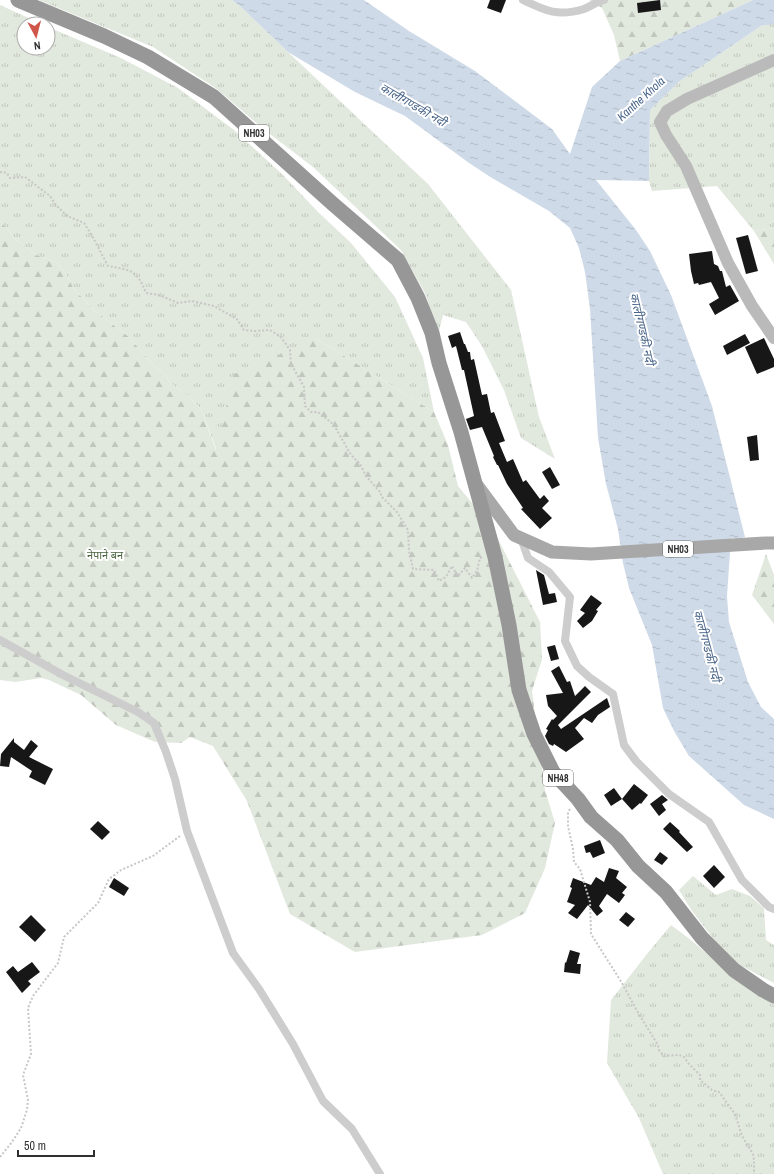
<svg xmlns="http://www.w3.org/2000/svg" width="774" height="1174" viewBox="0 0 774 1174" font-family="'Archivo Narrow','Noto Sans Devanagari',sans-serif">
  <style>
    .grass { fill: url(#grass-tufts) }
    .forest { fill: url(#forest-firs) }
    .water { fill: url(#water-ripples) }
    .building { fill: #171717 }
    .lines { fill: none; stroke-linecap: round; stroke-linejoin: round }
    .path { stroke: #c7c7c7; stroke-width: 2; stroke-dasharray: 2 2; stroke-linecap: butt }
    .street { stroke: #cdcdcd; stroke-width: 8 }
    .secondary { stroke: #bababa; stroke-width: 12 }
    .primary { stroke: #a8a8a8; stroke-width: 13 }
    .highway { stroke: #979797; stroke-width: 15 }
    .labels { text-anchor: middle; stroke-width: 4; stroke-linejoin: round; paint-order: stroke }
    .shield { fill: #fff; stroke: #6e6e6e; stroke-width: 1 }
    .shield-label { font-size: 10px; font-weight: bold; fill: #303030 }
    .park-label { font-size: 11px; fill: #4d6643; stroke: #fff }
    .water-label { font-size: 12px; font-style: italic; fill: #486488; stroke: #fff }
  </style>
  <defs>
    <pattern id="grass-tufts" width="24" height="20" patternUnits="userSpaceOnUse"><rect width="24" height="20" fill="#e1e8dd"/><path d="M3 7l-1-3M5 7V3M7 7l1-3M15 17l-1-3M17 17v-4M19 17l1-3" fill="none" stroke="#c1c7be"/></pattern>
    <pattern id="forest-firs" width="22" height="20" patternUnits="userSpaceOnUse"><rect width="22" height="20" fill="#e1e8dd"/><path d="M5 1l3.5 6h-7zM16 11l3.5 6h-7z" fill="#c1c7be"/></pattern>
    <pattern id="water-ripples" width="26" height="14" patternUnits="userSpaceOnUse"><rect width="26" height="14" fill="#cfdae8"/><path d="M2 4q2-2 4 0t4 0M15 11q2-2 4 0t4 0" fill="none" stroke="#b2bbc7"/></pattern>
  </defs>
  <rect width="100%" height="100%" fill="#fff"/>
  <g class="grass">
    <path d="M39,0H232L241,7L288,52L428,184L511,290L539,417L555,459L521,438L504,390L482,346L466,322L443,315L438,335L426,295L401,250L313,167L262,128L217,89L153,47Z"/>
    <path d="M0,5L42,24H24V48H48V27L121,58L178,88L234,130L283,175L318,212L351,243L395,297L423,358L434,412L317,339L217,451L201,409L187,395L170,383L164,373L155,367L129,337L94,310L74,289L65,272L56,262L36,255L15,239L0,220Z"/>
    <path d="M774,24V228L754,231L717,186L652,191L649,181L650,110L680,81L761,26Z"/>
    <path d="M693,876L716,895L732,889L750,896L764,908L766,940L774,945V983L736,963L716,942L692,911L679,890Z"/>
    <path d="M671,925C706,950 736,982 774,1004V1174H663L639,1118L607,1063L611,1000L647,954Z"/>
  </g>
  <g class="forest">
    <path d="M589,0H753L620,61L614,35L602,8Z"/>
    <path d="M0,220L15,239L36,255L56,262L65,272L74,289L94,310L129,337L155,367L164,373L170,383L187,395L201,409L216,450L234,374L317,339L434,412L448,445L458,486L492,527L540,622L542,659L532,691L545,790L555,823L545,868L525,913L482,935L355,952L290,914L247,801L213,746L190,737L181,743L155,742L116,725L81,695L49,680L41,678L15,682L0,680Z"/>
    <path d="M774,228V264L754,231Z"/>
    <path d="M766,554L774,575V636V624L752,595Z"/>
  </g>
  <path class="water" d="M232,0H364L409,31L475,71L552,129L570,154L592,87L620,61L753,0H774V24L761,26L680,81L650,110L649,181L596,180L636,230L650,251L671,295L712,406L745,537L737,539L731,538L727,596L729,622L748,682L761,707L774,719V819L744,805L689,756L674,731L663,708L652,645L629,588L623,563L618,529L606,484L598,438L590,309L585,272L579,248L570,228L549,211L492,178L469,163L405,116L355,92L288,52L241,7Z"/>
  <g class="building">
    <path d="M490,0H506L501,13L487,8Z"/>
    <path d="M660,0L661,10L638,13L637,3Z"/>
    <path d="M748,235L758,271L746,274L736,238Z"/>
    <path d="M712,251L714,264L718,266L720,271H722L726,287L730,285L739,301L715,315L709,304L719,298L711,282L699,285L698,283L694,284L691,271L689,254Z"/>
    <path d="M460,332L464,344H465L468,352H470L471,360L474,359L482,395L487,394L491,413L494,412L505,441L499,443L507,462L513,459L523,482L526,480L540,499L544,495L549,501L542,508L552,518L540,529L521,509L523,508L507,484L498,465H497L493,457L494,456L482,427L470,430L466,419L474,416L464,370H462L456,346L452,348L448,336Z"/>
    <path d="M745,334L750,343L727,355L723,346Z"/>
    <path d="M764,338L774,359V367L757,374L745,347Z"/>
    <path d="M757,435L759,460L750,461L747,437Z"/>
    <path d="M550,467L560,485L552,489L542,472Z"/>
    <path d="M536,570L544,575L549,594L555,593L557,602L543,605Z"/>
    <path d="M591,595L602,603L596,610L598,611L592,621L583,628L577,621L585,613L580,610Z"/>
    <path d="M555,645L559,659L551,661L547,647Z"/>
    <path d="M559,666L567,682L570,681L575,696L585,686L591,692L558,725L561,729L607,698L610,707L598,715L592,723L584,718L575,728L584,739L566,752L554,744L553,746L549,744L545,736L548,730L546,729L552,719L553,720L557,716L548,706L546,695L563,693L551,671Z"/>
    <path d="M14,738V742L24,750L31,740L38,746L29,757L53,769L45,785L29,777L32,771L11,757L9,767L0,766L1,754Z"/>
    <path d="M634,784L648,795L641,804L640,803L632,810L622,799Z"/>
    <path d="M614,788L622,799L611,806L604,795Z"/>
    <path d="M662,795L668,800L662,804L666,810L659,816L650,804Z"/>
    <path d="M98,821L110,832L102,840L90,829Z"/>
    <path d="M670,822L680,831L679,832L693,847L687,852L663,829Z"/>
    <path d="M600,840L605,853L593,858L590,852L586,853L584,846Z"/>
    <path d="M660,852L668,858L662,865L654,860Z"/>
    <path d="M714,865L725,877L714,888L703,876Z"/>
    <path d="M609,868L619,871L616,878L627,887L622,893L625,895L619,903L607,894L599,906L603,911L597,916L588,905L577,919L568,913L575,905L567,902L572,888L570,887L573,878L591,885L596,877L604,882Z"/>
    <path d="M114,878L129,888L124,896L109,887Z"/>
    <path d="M626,912L635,919L628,927L619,920Z"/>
    <path d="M31,915L46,930L35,942L19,927Z"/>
    <path d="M570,950L580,953L577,964H581L580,974L564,972L565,962L566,963Z"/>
    <path d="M32,962L40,972L28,981L31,984L22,993L6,972L13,966L18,972Z"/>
  </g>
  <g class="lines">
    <g class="path">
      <path d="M0,172L7,173L10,178L25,177L50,196L55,204L67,216L84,223L91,234L108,266C131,270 137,270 146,293L159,295L178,303L192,301L214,306L237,319L244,330L255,331L270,330L281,337L290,350L291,364L304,387L305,406L311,412H318L334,425L351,455L360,464L366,476L381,493V496L397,512L408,530L409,551L413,569L434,570L439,581L446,577L452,566L458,576L465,568L472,578L477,571L480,558L483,557"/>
      <path d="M570,809L568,812V826L573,849L574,862L580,869L590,902L591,934L622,983L637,1011L658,1045L659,1050L664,1056L679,1055L684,1057L689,1064L700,1075V1080L712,1090L719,1092L735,1114L742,1136L753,1154L754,1161V1174"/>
      <path d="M0,1157L12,1142L21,1128L27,1110L28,1100L23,1075L31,1054L28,1008L33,996L58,963L64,937L98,903L109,879L121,870L153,856L180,836"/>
    </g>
    <g class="street">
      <path d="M523,0C546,11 558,17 584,9C591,6 597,2 604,0"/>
      <path d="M521,538L528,558L549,572L570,597L565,641L577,666L589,677L613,694L624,745L636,761L669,794L709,822L742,880L769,907L774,909"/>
      <path d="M0,640L63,675L138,712L154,723L166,752L175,779L187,831L233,953L259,989L293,1044L323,1101L352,1129L380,1174"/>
    </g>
    <path class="secondary" d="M774,60L687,99L667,111L660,122L666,135L686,166L728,263L752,306L774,338"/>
    <path class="primary" d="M477,485L514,535L552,552L591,554L766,543H774"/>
    <path class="highway" d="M18,0L104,36L148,57L214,97L333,204L398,260L418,298L432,333L439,363L461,432L495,557L509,625L519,690L534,734L553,772L578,799L591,817L617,840L638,866L666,892L702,938L734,970L763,990L774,996"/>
  </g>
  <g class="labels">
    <g class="shield">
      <rect x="239" y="125" width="30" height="16" rx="3"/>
      <rect x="663" y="541" width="30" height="16" rx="3"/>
      <rect x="543" y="770" width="30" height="16" rx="3"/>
    </g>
    <g class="shield-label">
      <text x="254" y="137">NH03</text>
      <text x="678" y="553">NH03</text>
      <text x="558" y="782">NH48</text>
    </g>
    <g class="park-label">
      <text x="105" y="559">नेपाने बन</text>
    </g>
    <g class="water-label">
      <text transform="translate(641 99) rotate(-42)" y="4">Kanthe Khola</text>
      <text transform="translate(413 105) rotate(30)" y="4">कालीगण्डकी नदी</text>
      <text transform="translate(642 329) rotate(77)" y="4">कालीगण्डकी नदी</text>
      <text transform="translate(707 646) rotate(75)" y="4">कालीगण्डकी नदी</text>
    </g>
  </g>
  <g transform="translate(36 36) rotate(173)"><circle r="19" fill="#ffffff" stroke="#acacac"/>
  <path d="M0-3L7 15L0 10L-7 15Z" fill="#cf574a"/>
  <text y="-6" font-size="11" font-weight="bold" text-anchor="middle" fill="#303030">N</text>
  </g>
  <path d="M18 1150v6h76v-6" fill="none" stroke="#303030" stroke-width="2"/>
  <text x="24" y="1150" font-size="12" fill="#303030" stroke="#ffffff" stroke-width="3" paint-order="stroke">50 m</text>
</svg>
